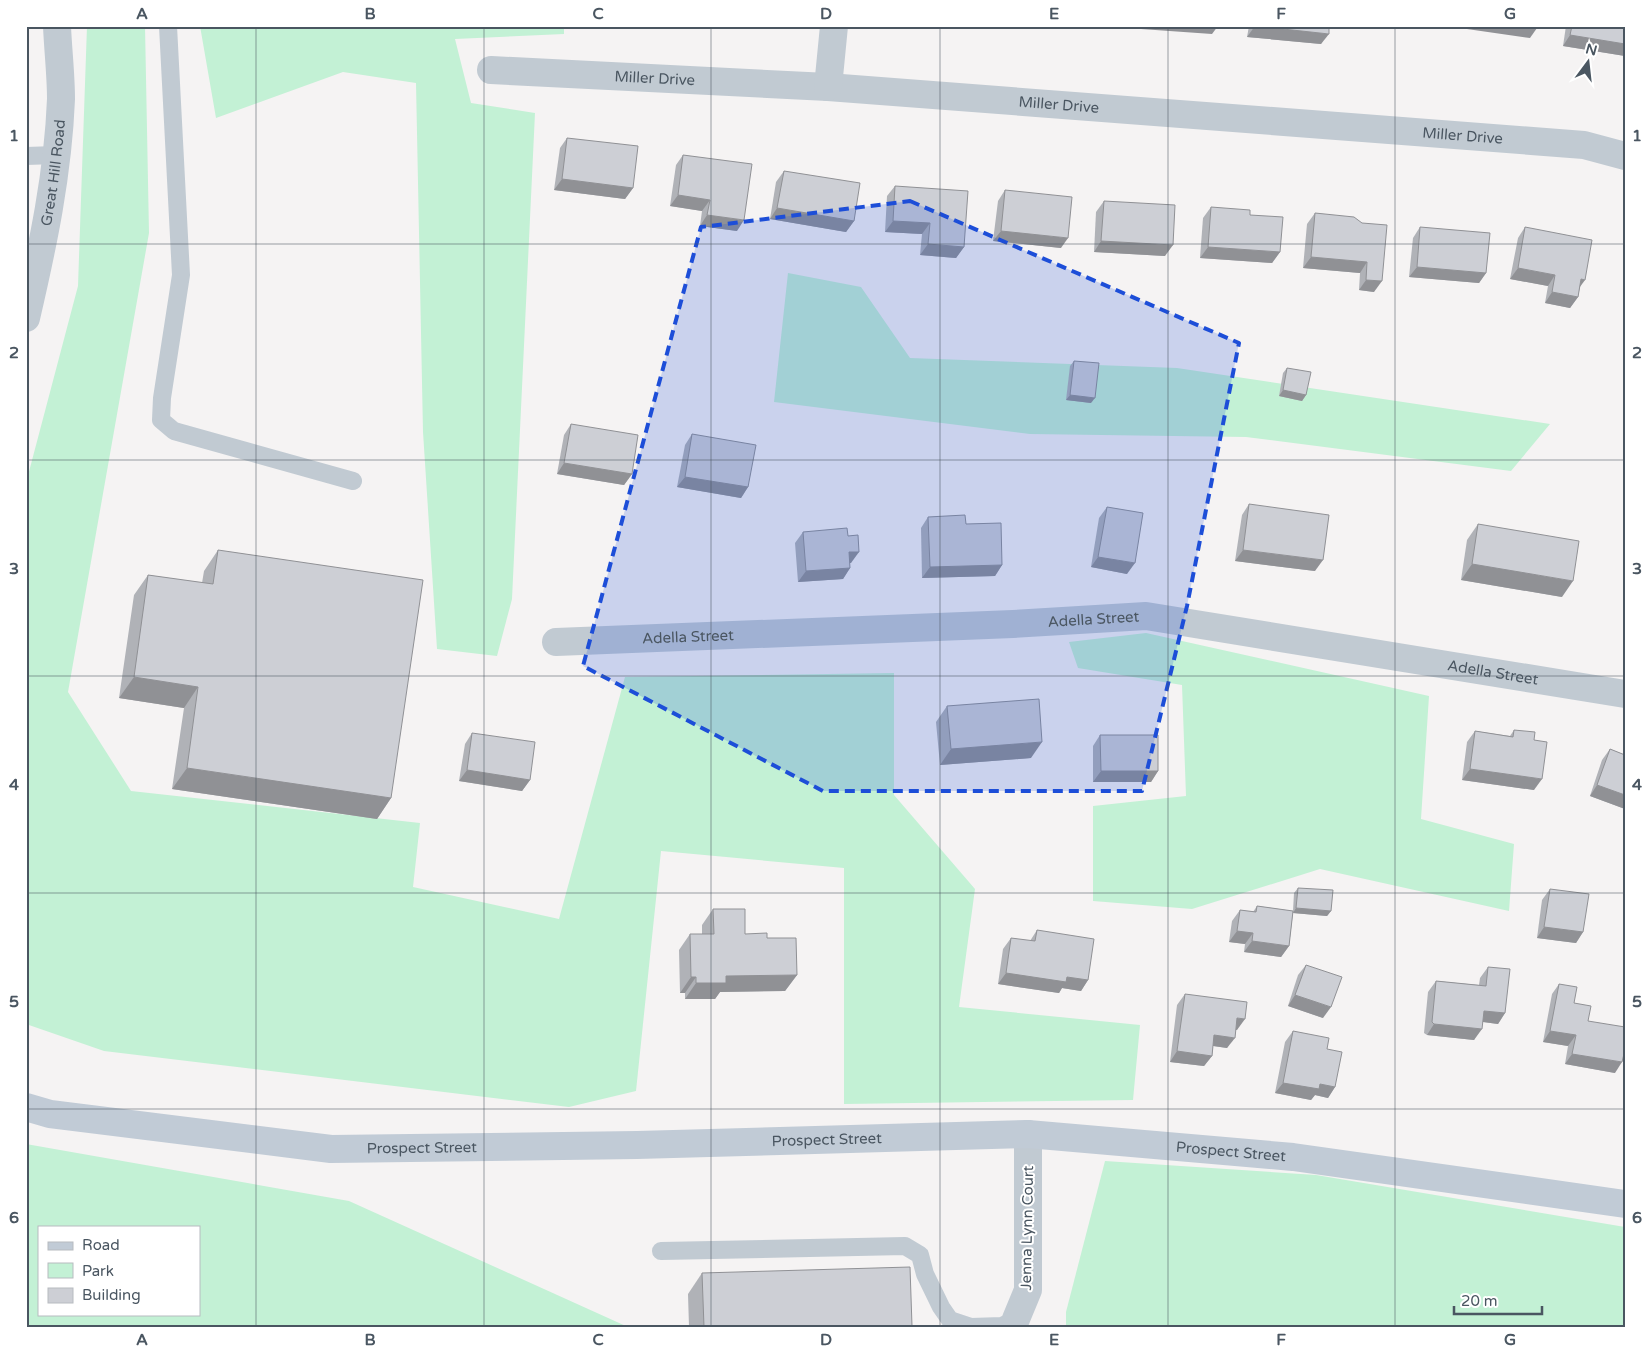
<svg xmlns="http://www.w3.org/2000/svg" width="1651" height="1353" viewBox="0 0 1651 1353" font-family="'Varela Round',sans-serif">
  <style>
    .green { fill: #c3f1d5; fill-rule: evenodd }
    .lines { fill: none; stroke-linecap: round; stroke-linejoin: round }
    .lane { stroke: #c1cad2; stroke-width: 18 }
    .street { stroke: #c1cad2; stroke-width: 28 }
    .secondary { stroke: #c1cbd6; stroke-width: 28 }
    .wall { fill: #b0b2b7 }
    .shaded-wall { fill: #909195 }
    .building { fill: #cdcfd5; stroke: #909195 }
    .marked { fill: #1d4ed8; fill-opacity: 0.2; stroke: #1d4ed8; stroke-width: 4; stroke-dasharray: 10 6; stroke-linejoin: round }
    .grid { fill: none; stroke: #4a5661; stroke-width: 1; stroke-opacity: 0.55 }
    .labels { text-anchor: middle; stroke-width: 4; stroke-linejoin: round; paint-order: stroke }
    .street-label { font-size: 15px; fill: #4a5661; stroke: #fff }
    .neatline { fill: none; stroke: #4a5661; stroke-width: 2 }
    .grid-label { font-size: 16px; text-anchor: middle; font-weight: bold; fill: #4a5661 }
  </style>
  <rect width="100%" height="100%" fill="#f5f3f3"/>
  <g class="green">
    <path d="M87,26H145L149,233L68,692L131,791L420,823L413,887L559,919L625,677L894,673V795L975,889L959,1007L1140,1025L1133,1100L844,1104V868L661,851L636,1091L569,1107L104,1051L26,1024V483L78,286Z"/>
    <path d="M200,26H564V34L455,39L471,103L535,113L512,599L497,656L437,649L423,432L416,83L343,72L216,118Z"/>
    <path d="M788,273L861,287L910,358L1177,368L1550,424L1511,471L1246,437L1030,434L774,402Z"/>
    <path d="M1146,633L1429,696L1421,819L1514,844L1509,911L1320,869L1192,909L1093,901V806L1186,796L1182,685L1078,668L1069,642Z"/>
    <path d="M26,1144L349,1201L628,1327H26ZM39,1227H199V1314H39Z"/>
    <path d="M1105,1161L1316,1175L1625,1227V1327H1066V1312Z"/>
  </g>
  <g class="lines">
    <g class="lane">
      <path d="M168,26L181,275L162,398L161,420L174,431L353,481"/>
      <path d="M26,156L56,155"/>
      <path d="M661,1251L905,1246L920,1255L925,1274L941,1307L950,1320L971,1327L1002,1326L1016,1319L1017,1327"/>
    </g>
    <g class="street">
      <path id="s1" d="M491,70L828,87L1584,145L1625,156"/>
      <path d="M828,87L834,26"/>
      <path id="s2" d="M26,318C43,245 58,174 61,99C61,75 58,50 57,26"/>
      <path id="s3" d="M556,642L1013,624L1146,616L1625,694"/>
      <path d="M1016,1319L1028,1290V1134"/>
    </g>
    <path class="secondary" id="s4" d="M26,1107L50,1114L331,1149L637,1145L1028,1134L1293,1157L1625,1204"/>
  </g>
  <g class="wall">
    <path d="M1249,26H1329L1321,44L1247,37Z"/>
    <path d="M1566,26H1625V56L1563,46Z"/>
    <path d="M567,138L633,188L625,199L554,190L560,148Z"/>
    <path d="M683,155L737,231L700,226L702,211L670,206L676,165Z"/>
    <path d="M784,171L854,221L846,232L770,219L776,182Z"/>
    <path d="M895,186L964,247L956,258L920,255L922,234L885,232L887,196Z"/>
    <path d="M1005,190L1061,248L993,241L998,201Z"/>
    <path d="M1104,201L1165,256L1094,252L1096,212Z"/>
    <path d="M1211,207L1250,215L1280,252L1272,263L1200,258L1203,218Z"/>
    <path d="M1315,213L1362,223L1374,292L1359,290L1360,273L1303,268L1307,224Z"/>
    <path d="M1420,227L1486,273L1479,283L1409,277L1413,238Z"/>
    <path d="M1525,227L1580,287L1578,297L1570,308L1545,303L1548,286L1510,279L1518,238Z"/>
    <path d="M1074,361L1091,403L1066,400L1070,366Z"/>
    <path d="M1287,368L1306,395L1302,401L1279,396L1283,373Z"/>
    <path d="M571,424L632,474L624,485L557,474L564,435Z"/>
    <path d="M692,434L748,487L741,498L677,487L685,445Z"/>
    <path d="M1249,504L1315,571L1235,561L1242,515Z"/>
    <path d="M1107,507L1127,574L1091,567L1099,518Z"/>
    <path d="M928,517L966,524L1002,565L995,576L922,578L921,528Z"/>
    <path d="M1478,524L1562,597L1461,580L1467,540Z"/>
    <path d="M803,532L851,563H850V568L843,579L798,582L795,543Z"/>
    <path d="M218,550L391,798L377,819L172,789L184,708L119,698L134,595L148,575L202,583L204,571Z"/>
    <path d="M947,706L1031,758L940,765L936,722Z"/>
    <path d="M1514,730L1534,740V790L1462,780L1467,742L1475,731L1510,736Z"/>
    <path d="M472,733L530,780L522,791L459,781L465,744Z"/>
    <path d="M1100,735L1158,771L1151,782H1093V746Z"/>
    <path d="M1610,749L1625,755V809L1590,796L1602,760Z"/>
    <path d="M1298,888L1331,911L1327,916L1293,913L1289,946L1281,957L1244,952L1245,944L1229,942L1232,921L1240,910L1253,912L1257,906L1293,911L1294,893Z"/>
    <path d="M1550,889L1583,932L1576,943L1537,938L1542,900Z"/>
    <path d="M713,909L745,934L767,938L797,975L785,991L720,992L715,999H685V993H680L679,950L690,934H702V925Z"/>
    <path d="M1037,930L1088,980L1081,991L1062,988L1059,993L998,984L1003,949L1011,938L1030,941Z"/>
    <path d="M1306,965L1323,1018L1288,1006L1298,975Z"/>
    <path d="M1488,967L1505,1013L1498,1024L1483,1022L1474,1040L1427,1035L1424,1033L1428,992L1436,981L1479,985L1480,978Z"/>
    <path d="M1559,984L1588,1021L1615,1073L1565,1064L1568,1046L1543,1042L1552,994Z"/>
    <path d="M1185,994L1237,1030H1236L1227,1048L1213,1046L1212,1056L1204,1066L1170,1062L1177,1005Z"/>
    <path d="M1293,1031L1327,1049L1335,1087L1328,1098L1315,1095L1311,1100L1275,1093L1285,1042Z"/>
    <path d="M702,1273L911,1327H689L688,1294Z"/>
  </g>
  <g class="shaded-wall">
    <path d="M1143,26H1218L1212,34L1141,29Z"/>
    <path d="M1255,26L1329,34L1321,44L1247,37Z"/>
    <path d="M1461,26H1529L1537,28L1530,38L1460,28Z"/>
    <path d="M1570,35L1625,44V56L1563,46Z"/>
    <path d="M562,179L633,188L625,199L554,190Z"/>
    <path d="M678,195L710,200L702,211L670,206Z"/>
    <path d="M777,208L854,221L846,232L770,219Z"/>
    <path d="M707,215L744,220L737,231L700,226Z"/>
    <path d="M893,221L930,223L922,234L885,232Z"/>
    <path d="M1001,231L1068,238L1061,248L993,241Z"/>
    <path d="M1101,241L1173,245L1165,256L1094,252Z"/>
    <path d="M928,244L964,247L956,258L920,255Z"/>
    <path d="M1208,247L1280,252L1272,263L1200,258Z"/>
    <path d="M1311,257L1367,262L1360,273L1303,268Z"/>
    <path d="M1417,267L1486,273L1479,283L1409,277Z"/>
    <path d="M1518,268L1555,275L1548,286L1510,279Z"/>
    <path d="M1581,279L1585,280L1577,291Z"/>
    <path d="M1366,280L1382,281L1374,292L1359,290Z"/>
    <path d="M1552,292L1578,297L1570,308L1545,303Z"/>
    <path d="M1283,390L1306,395L1302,401L1279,396Z"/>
    <path d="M1070,395L1095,398L1091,403L1066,400Z"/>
    <path d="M564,463L632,474L624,485L557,474Z"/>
    <path d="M685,477L748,487L741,498L677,487Z"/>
    <path d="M1243,550L1323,560L1315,571L1235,561Z"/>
    <path d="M849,552H859L851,563H842Z"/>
    <path d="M1098,557L1135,563L1127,574L1091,567Z"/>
    <path d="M1472,564L1573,581L1562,597L1461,580Z"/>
    <path d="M1002,565L995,576L922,578L930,567Z"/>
    <path d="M850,568L843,579L798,582L806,571Z"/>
    <path d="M134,677L198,687L184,708L119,698Z"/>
    <path d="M1042,742L1031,758L940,765L951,749Z"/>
    <path d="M187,768L391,798L377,819L172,789Z"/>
    <path d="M1470,769L1542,779L1534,790L1462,780Z"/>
    <path d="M467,770L530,780L522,791L459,781Z"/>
    <path d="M1101,771H1158L1151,782H1093Z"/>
    <path d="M1597,785L1625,795V809L1590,796Z"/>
    <path d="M1296,908L1331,911L1327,916L1293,913Z"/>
    <path d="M1544,927L1583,932L1576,943L1537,938Z"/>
    <path d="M1237,931L1253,933L1245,944L1229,942Z"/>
    <path d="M1252,941L1289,946L1281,957L1244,952Z"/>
    <path d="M1006,973L1067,977L1088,980L1081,991L1062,988L1059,993L998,984Z"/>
    <path d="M797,975L785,991L720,992L715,999H685L696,983L726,976Z"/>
    <path d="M691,977H696L685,993H680Z"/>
    <path d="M1295,995L1331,1007L1323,1018L1288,1006Z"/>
    <path d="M1484,1011L1505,1013L1498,1024L1476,1021Z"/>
    <path d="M1237,1018L1245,1019L1237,1030L1230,1029Z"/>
    <path d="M1434,1024L1482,1029L1474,1040L1427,1035Z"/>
    <path d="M1550,1031L1576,1035L1568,1046L1543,1042Z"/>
    <path d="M1214,1035L1235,1038L1227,1048L1207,1045Z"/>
    <path d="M1177,1051L1212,1056L1204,1066L1170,1062Z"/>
    <path d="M1572,1054L1622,1062L1615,1073L1565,1064Z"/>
    <path d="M1283,1083L1320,1084L1335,1087L1328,1098L1315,1095L1311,1100L1275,1093Z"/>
  </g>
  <g class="building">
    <path d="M1255,26H1329V34Z"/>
    <path d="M1572,26H1625V44L1570,35Z"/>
    <path d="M567,138L638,146L633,188L562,179Z"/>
    <path d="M683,155L752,164L744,220L707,215L710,200L678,195Z"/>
    <path d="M784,171L860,183L854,221L777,208Z"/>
    <path d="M895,186L968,191L964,247L928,244L930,223L893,221Z"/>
    <path d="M1005,190L1072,197L1068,238L1001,231Z"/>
    <path d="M1104,201L1175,205L1173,245L1101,241Z"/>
    <path d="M1211,207L1250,210V215L1283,217L1280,252L1208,247Z"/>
    <path d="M1315,213L1354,217L1362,223L1387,225L1382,281L1366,280L1367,262L1311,257Z"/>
    <path d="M1420,227L1490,233L1486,273L1417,267Z"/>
    <path d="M1525,227L1592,240L1585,280L1581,279L1578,297L1552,292L1555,275L1518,268Z"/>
    <path d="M1074,361L1099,363L1095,398L1070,395Z"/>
    <path d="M1287,368L1311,372L1306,395L1283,390Z"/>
    <path d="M571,424L638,435L632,474L564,463Z"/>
    <path d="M692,434L756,445L748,487L685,477Z"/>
    <path d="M1249,504L1329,515L1323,560L1243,550Z"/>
    <path d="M1107,507L1143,513L1135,563L1098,557Z"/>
    <path d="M965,515L966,524L1001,523L1002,565L930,567L928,517Z"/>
    <path d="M1478,524L1579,541L1573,581L1472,564Z"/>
    <path d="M847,528L848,536L858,535L859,552H849L850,568L806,571L803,532Z"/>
    <path d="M218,550L423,580L391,798L187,768L198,687L134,677L148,575L213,584Z"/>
    <path d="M1039,699L1042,742L951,749L947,706Z"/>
    <path d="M1514,730L1535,732L1534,740L1547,742L1542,779L1470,769L1475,731L1513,737Z"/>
    <path d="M472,733L535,742L530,780L467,770Z"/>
    <path d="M1100,735H1158V771H1101Z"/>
    <path d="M1610,749L1625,755V795L1597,785Z"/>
    <path d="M1298,888L1333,890L1331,911L1296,908Z"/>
    <path d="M1550,889L1589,894L1583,932L1544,927Z"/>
    <path d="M1257,906L1293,911L1289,946L1252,941L1253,933L1237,931L1240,910L1256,912Z"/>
    <path d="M713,909H745V934L767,933V938H796L797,975L726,976V983H696V977H691L690,934H714Z"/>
    <path d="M1037,930L1094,939L1088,980L1067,977L1066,982L1006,973L1011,938L1035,941Z"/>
    <path d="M1306,965L1342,977L1331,1007L1295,995Z"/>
    <path d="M1488,967L1510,969L1505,1013L1484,1011L1482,1029L1434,1024L1432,1022L1436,981L1486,986Z"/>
    <path d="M1559,984L1577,987L1574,1003L1591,1006L1588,1021L1625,1027V1050L1622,1062L1572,1054L1576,1035L1550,1031Z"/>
    <path d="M1185,994L1247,1002L1245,1019L1237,1018L1235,1038L1214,1035L1212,1056L1177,1051Z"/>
    <path d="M1293,1031L1329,1038L1327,1049L1342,1052L1335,1087L1320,1084L1319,1089L1283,1083Z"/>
    <path d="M910,1267L912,1326L704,1327L702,1273Z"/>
  </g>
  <path class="marked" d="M910,201L1239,343L1187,606L1142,791H823L583,666L701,227Z"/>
  <path class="grid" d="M256,26V1327M484,26V1327M711,26V1327M940,26V1327M1168,26V1327M1395,26V1327M26,244H1625M26,460H1625M26,676H1625M26,893H1625M26,1109H1625"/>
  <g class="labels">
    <g class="street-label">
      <text dy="5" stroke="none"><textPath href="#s1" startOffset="164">Miller Drive</textPath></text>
      <text dy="5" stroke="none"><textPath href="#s1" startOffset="569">Miller Drive</textPath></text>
      <text dy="5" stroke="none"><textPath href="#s1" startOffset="974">Miller Drive</textPath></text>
      <text dy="5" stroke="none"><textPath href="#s2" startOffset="148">Great Hill Road</textPath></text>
      <text dy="5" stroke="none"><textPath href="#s3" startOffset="538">Adella Street</textPath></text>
      <text dy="5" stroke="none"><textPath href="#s3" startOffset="132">Adella Street</textPath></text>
      <text dy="5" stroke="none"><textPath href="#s3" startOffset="942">Adella Street</textPath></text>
      <text dy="5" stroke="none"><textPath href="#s4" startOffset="804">Prospect Street</textPath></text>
      <text dy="5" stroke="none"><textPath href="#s4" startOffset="399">Prospect Street</textPath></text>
      <text dy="5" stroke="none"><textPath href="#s4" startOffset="1209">Prospect Street</textPath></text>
      <text transform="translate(1027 1228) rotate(-89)" y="5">Jenna Lynn Court</text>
    </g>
  </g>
  <rect width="1651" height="1353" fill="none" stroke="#ffffff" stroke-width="55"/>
  <rect x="38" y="1226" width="162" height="90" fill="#ffffff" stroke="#b7bbc0"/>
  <rect x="48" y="1242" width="25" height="8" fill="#c1cbd6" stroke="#b7bbc0"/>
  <text x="82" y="1250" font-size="15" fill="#4a5661">Road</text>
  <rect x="48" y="1263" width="25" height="15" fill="#c3f1d5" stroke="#b7bbc0"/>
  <text x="82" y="1276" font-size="15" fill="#4a5661">Park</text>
  <rect x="48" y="1288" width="25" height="15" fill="#cdcfd5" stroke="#b7bbc0"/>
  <text x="82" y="1300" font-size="15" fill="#4a5661">Building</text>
  <g transform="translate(1588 62) rotate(15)" stroke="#ffffff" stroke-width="4" paint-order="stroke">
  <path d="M0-4L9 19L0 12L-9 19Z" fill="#4a5661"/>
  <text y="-8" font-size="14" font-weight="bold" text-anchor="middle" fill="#4a5661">N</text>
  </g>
  <path d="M1454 1306v8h88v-8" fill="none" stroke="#4a5661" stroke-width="2.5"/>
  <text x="1461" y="1306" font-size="15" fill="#4a5661" stroke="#ffffff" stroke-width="4" paint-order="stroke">20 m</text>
  <rect x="28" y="28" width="1596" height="1298" class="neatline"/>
  <g class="grid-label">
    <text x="142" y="19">A</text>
    <text x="370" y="19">B</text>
    <text x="598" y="19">C</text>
    <text x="826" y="19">D</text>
    <text x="1054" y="19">E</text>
    <text x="1281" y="19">F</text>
    <text x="1510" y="19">G</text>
    <text x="14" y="141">1</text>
    <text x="1637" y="141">1</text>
    <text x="14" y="358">2</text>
    <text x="1637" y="358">2</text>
    <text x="14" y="574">3</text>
    <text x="1637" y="574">3</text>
    <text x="14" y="790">4</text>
    <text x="1637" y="790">4</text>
    <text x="14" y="1007">5</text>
    <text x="1637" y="1007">5</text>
    <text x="14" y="1223">6</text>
    <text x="1637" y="1223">6</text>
    <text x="142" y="1345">A</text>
    <text x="370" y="1345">B</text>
    <text x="598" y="1345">C</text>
    <text x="826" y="1345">D</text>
    <text x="1054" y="1345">E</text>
    <text x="1281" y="1345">F</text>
    <text x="1510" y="1345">G</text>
  </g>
</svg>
